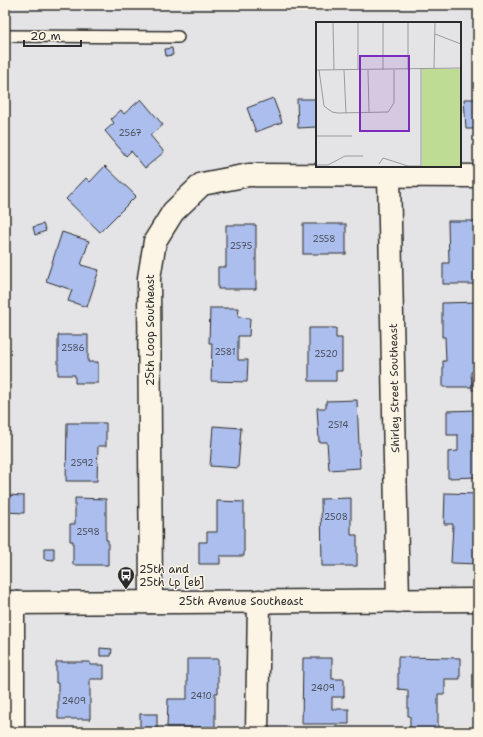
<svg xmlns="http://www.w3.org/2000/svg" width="483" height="737" viewBox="0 0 483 737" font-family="'Shantell Sans',sans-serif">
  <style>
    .building { fill: #acbeed; stroke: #2b2b2b }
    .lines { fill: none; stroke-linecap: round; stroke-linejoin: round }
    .lane-casing { stroke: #2b2b2b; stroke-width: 14 }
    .street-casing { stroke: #2b2b2b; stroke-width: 25 }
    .secondary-casing { stroke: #2b2b2b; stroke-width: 25 }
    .lane { stroke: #fcf5e5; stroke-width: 11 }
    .street { stroke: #fcf5e5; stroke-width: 22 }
    .secondary { stroke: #fcf5e5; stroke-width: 22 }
    .labels { text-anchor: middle; stroke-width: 3; stroke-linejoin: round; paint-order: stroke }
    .number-label { font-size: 9px; fill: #4b505c }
    .street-label { font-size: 11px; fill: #2b2b2b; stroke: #fcf5e5 }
    .poi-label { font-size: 11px; fill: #2b2b2b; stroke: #fcf5e5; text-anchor: start }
    .inset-road { fill: none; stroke: #9a9a9c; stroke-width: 1 }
    .view { fill: #7b2cbf; fill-opacity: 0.15; stroke: #7b2cbf; stroke-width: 2 }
    .inset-edge { fill: none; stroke: #2b2b2b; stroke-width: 2 }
  </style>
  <rect width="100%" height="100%" fill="#e4e4e7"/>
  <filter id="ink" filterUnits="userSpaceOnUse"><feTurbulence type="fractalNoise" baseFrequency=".025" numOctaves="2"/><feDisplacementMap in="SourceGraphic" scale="8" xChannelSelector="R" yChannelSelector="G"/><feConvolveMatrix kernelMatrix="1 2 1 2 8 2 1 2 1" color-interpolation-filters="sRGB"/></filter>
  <g filter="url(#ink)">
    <g class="building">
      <path d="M172,48L173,55L166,56L165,49Z"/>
      <path d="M273,98L282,122L256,132L247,108Z"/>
      <path d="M141,99L163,125L150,135L164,152L145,168L131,151L126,156L105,131L114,123L111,119L121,110L124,114Z"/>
      <path d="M297,99H317V127L298,128Z"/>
      <path d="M464,99H478V129H466Z"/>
      <path d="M105,166L136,196L100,232L66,199L86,178L90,182Z"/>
      <path d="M448,221H478V284H443V263H449Z"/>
      <path d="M43,224L46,231L35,235L33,227Z"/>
      <rect x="303" y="224" width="43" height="30"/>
      <path d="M226,225H256V289H218V267H226Z"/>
      <path d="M62,232L89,241L81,265L99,270L87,307L68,301L72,290L46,281Z"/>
      <path d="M478,302V372H471L472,387H443V361H446L445,337H442V303Z"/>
      <path d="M210,308H239L238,317L250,318L249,336H238V360H248L247,382L211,381L212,343H209Z"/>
      <path d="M309,328H336V338H342V371H336V381H309Z"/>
      <path d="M58,335H88V362H98V383H75V375H58Z"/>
      <rect x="472" y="382" width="6" height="8"/>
      <path d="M357,400L360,468L329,470L327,442H319L317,408H326V401Z"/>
      <path d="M478,410V477L448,478V452L458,451V435H447V411Z"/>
      <path d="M67,423H106V446H98L97,481H66Z"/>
      <path d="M213,426L241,428L238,468L210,466Z"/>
      <path d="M445,493L478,494V564L451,563L453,524H444Z"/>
      <path d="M7,495L24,496V513L6,512Z"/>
      <path d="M75,498L106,499V540H108V565H73V541H70V524H75Z"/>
      <path d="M351,498V535H357V566H322L321,499Z"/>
      <path d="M217,501L244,502V556H220V564H199V542H207V532H217Z"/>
      <path d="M44,548H54V560L44,559Z"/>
      <path d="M100,648L112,649L111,656H100Z"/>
      <path d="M398,657L460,658V679H445V694H438V729H410V716H408V690L398,689Z"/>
      <path d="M303,658H332V679H344V697H332V709H349V724H302Z"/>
      <path d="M187,659H218V693H215V727H167L168,699H187Z"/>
      <path d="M56,662H90V665H104V679H90V719H58V683H56Z"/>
      <rect x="140" y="714" width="17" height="16"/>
    </g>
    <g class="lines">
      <g class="lane-casing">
        <path id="lane" d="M5,36L178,37"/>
      </g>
      <g class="street-casing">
        <g id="street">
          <path d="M389,176L398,601"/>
          <path d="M151,602L149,278L155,241L173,212L202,184L249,175L478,176"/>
          <path d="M13,732V602"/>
          <path d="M257,732L259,601"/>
        </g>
      </g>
      <g class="secondary-casing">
        <path id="secondary" d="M5,603L478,600"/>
      </g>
      <use href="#lane" class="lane"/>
      <use href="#street" class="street"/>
      <use href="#secondary" class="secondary"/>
    </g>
  </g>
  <defs>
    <g id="bus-pin" transform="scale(0.9)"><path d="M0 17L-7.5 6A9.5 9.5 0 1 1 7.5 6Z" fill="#2b2b2b" stroke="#fcf5e5"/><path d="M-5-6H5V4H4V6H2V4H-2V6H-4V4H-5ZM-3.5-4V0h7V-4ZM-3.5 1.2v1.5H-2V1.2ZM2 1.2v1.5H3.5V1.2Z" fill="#fff"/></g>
  </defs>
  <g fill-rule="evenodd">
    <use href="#bus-pin" x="126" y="575"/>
  </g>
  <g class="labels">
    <g class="number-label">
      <text x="130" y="136">2567</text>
      <text x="324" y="242">2558</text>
      <text x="241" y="249">2575</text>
      <text x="73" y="351">2586</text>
      <text x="225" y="355">2581</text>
      <text x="326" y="357">2520</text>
      <text x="338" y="428">2514</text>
      <text x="82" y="466">2592</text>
      <text x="336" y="520">2508</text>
      <text x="88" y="535">2598</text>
      <text x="323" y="691">2409</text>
      <text x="201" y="699">2410</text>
      <text x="74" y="704">2409</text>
    </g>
    <g class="street-label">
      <text transform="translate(150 330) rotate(-90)" y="4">25th Loop Southeast</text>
      <text transform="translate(394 388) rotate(-91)" y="4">Shirley Street Southeast</text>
      <text x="241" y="605">25th Avenue Southeast</text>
    </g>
    <g class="poi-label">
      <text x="139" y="573">25th and<tspan x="139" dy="13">25th Lp [eb]</tspan></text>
    </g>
  </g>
  <g transform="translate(316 22)">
    <rect width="145" height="145" fill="#e4e4e7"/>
    <path d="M106,47H145V145H106Z" fill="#bedc94"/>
    <path class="inset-road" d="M17,0L18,48M119,12L145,22M118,46L119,0M105,47V145M0,48L145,46M3,48L8,84L16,90L22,91L72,90L78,81V48M28,48L30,91M42,48V0M52,48L53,91M67,48V0M92,48V0M0,114H36M63,142L67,136L92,144H105M0,143H12L29,134H47"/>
    <path class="view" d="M44,34H93V109H44Z"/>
    <rect width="145" height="145" class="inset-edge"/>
  </g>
  <rect width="483" height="737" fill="none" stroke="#fcf5e5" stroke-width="20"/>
  <rect x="10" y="10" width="463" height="717" fill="none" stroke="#2b2b2b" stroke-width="1.5" filter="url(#ink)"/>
  <path d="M24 40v6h57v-6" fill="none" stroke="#2b2b2b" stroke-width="2"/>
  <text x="30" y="40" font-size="12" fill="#2b2b2b" stroke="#fcf5e5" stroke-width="3" paint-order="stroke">20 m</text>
</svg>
